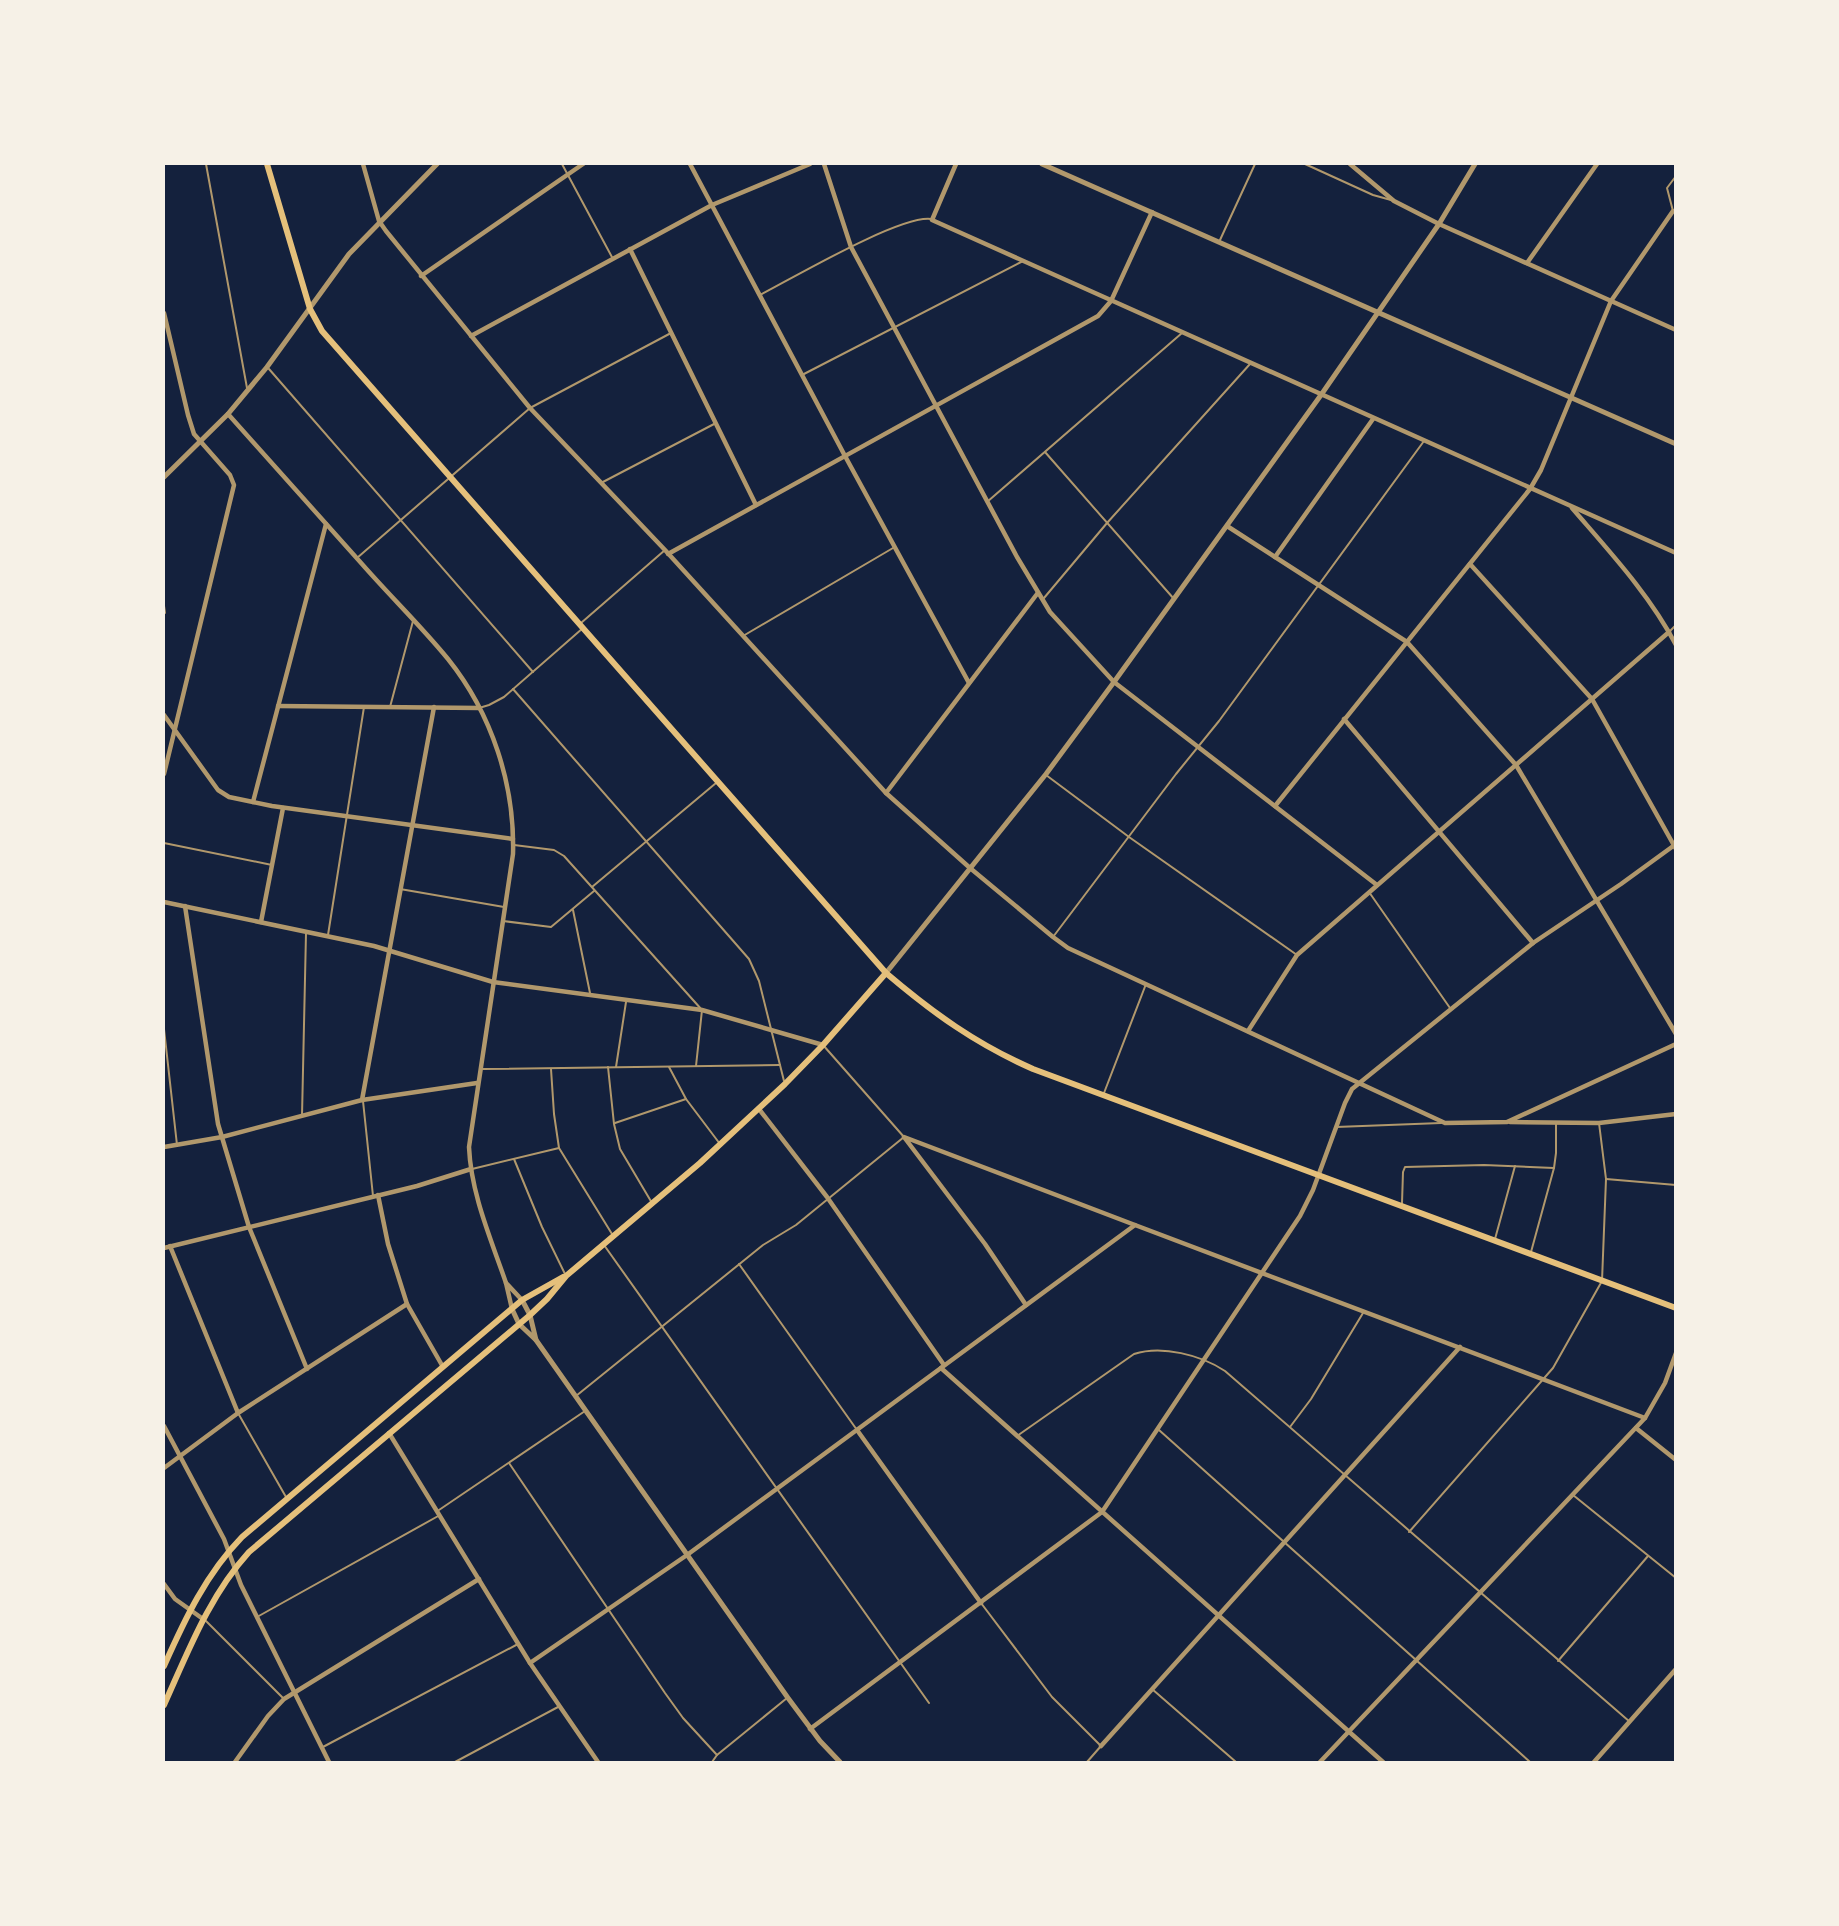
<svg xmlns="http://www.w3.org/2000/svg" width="1839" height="1926" viewBox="0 0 1839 1926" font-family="Commissioner,sans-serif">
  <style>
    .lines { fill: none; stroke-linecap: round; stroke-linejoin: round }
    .service { stroke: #b1986c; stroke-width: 2 }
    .minor { stroke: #b1986c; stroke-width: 4.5 }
    .tertiary { stroke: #b1986c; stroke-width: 5 }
    .secondary { stroke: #e5c07b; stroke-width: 6 }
  </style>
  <rect width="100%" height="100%" fill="#14213d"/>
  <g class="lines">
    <g class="service">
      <path d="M206,164L247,388"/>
      <path d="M562,164L613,259"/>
      <path d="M1305,164L1373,195L1391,200"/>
      <path d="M1673,211L1667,188L1676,176"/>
      <path d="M1220,240L1255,164"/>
      <path d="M760,295C793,278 900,215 931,219"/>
      <path d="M269,369L533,672"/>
      <path d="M802,375L1023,261"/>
      <path d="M1045,452L1174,599"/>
      <path d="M601,483L716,423"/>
      <path d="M987,502L1182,333"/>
      <path d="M357,558L530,408L671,333"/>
      <path d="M1044,598L1107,523L1250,364"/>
      <path d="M164,606L165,613"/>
      <path d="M581,623L665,550"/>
      <path d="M1669,632L1676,625"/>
      <path d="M743,636L893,548"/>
      <path d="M513,689L749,959L759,981L784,1081"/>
      <path d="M390,707L413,621"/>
      <path d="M479,708L489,705L504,697L583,628"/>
      <path d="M1046,775L1129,837L1297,955"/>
      <path d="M164,843L272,865"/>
      <path d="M514,845L554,850L564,856L702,1010L696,1066"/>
      <path d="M592,887L716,783"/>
      <path d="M400,889L504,907"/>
      <path d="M1369,892L1450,1008"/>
      <path d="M573,910L590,993"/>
      <path d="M503,921L551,927L594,891"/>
      <path d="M328,935L364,707"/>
      <path d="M1053,937L1176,774L1219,721L1424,441"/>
      <path d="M164,1029L177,1145"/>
      <path d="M608,1067L614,1124L620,1149L652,1203"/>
      <path d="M616,1067L626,1002"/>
      <path d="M669,1067L686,1099L720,1144"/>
      <path d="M483,1069L780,1065"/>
      <path d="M551,1069L554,1114L559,1148L612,1234"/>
      <path d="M1104,1093L1146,984"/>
      <path d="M363,1101L373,1196"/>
      <path d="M302,1116L306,933"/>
      <path d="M615,1123L686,1099"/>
      <path d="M1336,1127L1441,1123"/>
      <path d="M514,1159L542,1227L565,1274"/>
      <path d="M472,1169L559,1148"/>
      <path d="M1606,1179L1676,1185"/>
      <path d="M1402,1203L1403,1172L1405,1167L1484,1165L1554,1168"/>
      <path d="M1495,1239L1515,1166"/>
      <path d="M604,1245L929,1703"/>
      <path d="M1531,1252L1554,1168L1556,1153V1123"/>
      <path d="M739,1264L857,1430"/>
      <path d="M576,1396L763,1245L796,1225L904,1137L823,1045"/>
      <path d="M238,1413L286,1497"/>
      <path d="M1290,1427L1311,1399L1363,1313"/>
      <path d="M1159,1430L1530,1762"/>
      <path d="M1017,1436L1134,1354C1162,1345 1201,1355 1225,1371L1630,1722"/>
      <path d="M509,1463L665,1693L683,1718L717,1755"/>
      <path d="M1573,1495L1676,1578"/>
      <path d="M439,1510L585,1411"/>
      <path d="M1409,1532L1553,1368L1602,1281L1606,1179L1599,1123"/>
      <path d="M981,1603L1052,1697L1101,1746L1087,1762"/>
      <path d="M257,1617L440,1515"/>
      <path d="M206,1621L284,1699"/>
      <path d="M1558,1661L1648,1556"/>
      <path d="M1152,1689L1236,1762"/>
      <path d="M321,1748L518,1644"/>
      <path d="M455,1762L558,1707"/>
      <path d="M712,1762L717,1755L787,1698"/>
    </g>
    <g class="minor">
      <path d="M363,164L379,221L386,231L530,408L665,550L886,793L970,868L1053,937L1068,948L1445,1123L1507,1122L1676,1044"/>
      <path d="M690,164L845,456L969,683"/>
      <path d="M824,164L851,247L1017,557L1050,612L1114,682L1377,885"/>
      <path d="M956,164L932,220L1676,553"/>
      <path d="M1350,164L1394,201L1439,224L1676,330"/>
      <path d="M630,249L756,505"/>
      <path d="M1527,263L1597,164"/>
      <path d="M421,276L583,164"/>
      <path d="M164,313L188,415L194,434L230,475L234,485L164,774"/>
      <path d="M471,336L712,205L810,164"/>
      <path d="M228,414C273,464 317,514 362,564C390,596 421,626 448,659C492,714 515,785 513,854L469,1147C471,1194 491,1239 506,1283"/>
      <path d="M1572,508C1609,551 1650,595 1676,645"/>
      <path d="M1227,526L1407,642L1516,765L1676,1034"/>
      <path d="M668,554L1098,316L1111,301L1152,212"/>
      <path d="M1275,557L1373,419"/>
      <path d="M1470,564L1592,699L1676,849"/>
      <path d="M278,706L479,708"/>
      <path d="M164,715L218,790L229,797L272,806L513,839"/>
      <path d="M1344,719L1533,943"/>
      <path d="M886,793L1037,594"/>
      <path d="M253,802L326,524"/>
      <path d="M1275,806L1530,489L1541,470L1611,301L1673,211"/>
      <path d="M164,902L374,946L493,982L702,1010L823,1045"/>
      <path d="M185,906L218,1124L249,1227L307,1369"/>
      <path d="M261,922L283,808"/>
      <path d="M1248,1031L1297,955L1669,632"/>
      <path d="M362,1100L434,707"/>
      <path d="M759,1109L827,1197L944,1365"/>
      <path d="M1510,1122L1599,1123L1676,1114"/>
      <path d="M164,1147L222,1137L362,1100L477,1083"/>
      <path d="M378,1195L388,1244L407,1304L443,1367"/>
      <path d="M170,1246L238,1413"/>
      <path d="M164,1248L417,1186L471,1169"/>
      <path d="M1026,1305L985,1244L904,1137L1135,1225"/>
      <path d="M512,1309L506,1283L522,1300"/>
      <path d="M941,1368L1383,1762"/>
      <path d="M164,1426L224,1539L241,1585L329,1762"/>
      <path d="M1636,1428L1676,1460"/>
      <path d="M857,1430L981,1603"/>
      <path d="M389,1433L530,1663L598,1762"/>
      <path d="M164,1468L238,1413L407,1304"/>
      <path d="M164,1584L175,1599L203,1619"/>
      <path d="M530,1663L687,1555L1135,1225L1645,1418"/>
      <path d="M810,1729L1102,1512L1300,1216L1313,1190L1345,1103L1352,1089L1533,943L1621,884L1676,844"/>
      <path d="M1101,1746L1460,1347"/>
      <path d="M235,1762L268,1716L284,1699L479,1579"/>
      <path d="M1320,1762L1645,1418L1665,1383L1676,1353"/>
      <path d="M1594,1762L1676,1669"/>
    </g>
    <g class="tertiary">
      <path d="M1042,164L1676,444"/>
      <path d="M164,477L228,414L267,367L349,254L437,164"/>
      <path d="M886,973L1046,774L1114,682L1321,395L1439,224L1475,164"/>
      <path d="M512,1309L519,1324L536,1340L530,1315L522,1300"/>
      <path d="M536,1340L788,1698L820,1741L840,1762"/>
    </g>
    <g class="secondary">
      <path d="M267,164L310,309L322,331L886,973C933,1013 976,1044 1033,1069L1676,1308"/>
      <path d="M164,1666C185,1619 206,1574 242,1537L522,1300L563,1277"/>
      <path d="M164,1705C188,1652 209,1596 249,1552L530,1315L547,1299L566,1276L700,1163L785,1084L823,1045L886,973"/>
    </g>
  </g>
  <rect width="1839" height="1926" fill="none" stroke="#f6f1e7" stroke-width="330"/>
</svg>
